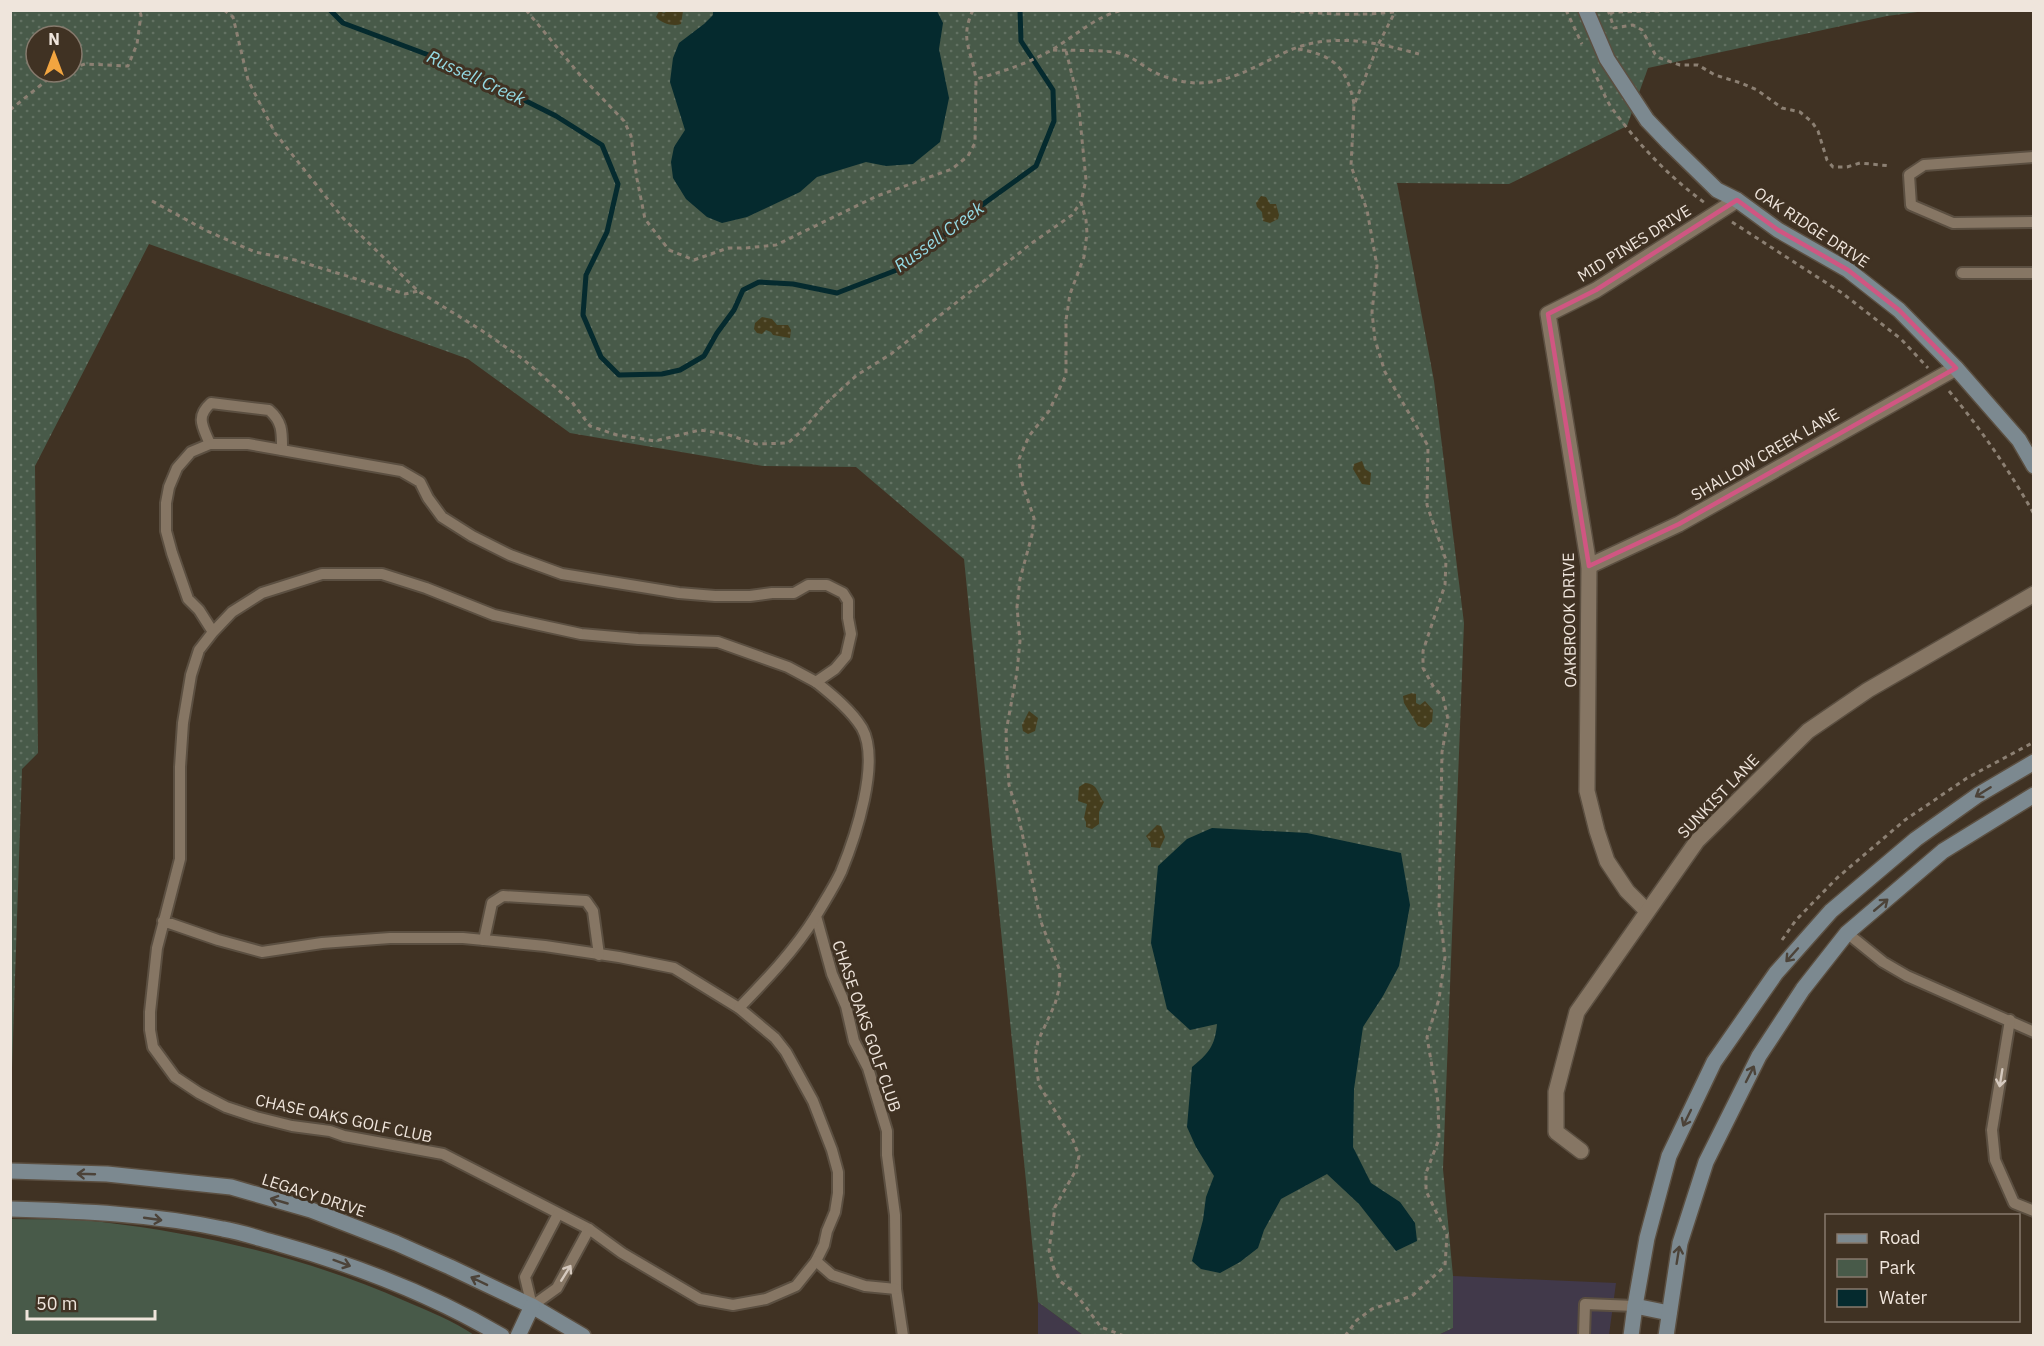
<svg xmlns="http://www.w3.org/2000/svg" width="2044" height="1346" viewBox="0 0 2044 1346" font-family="'IBM Plex Sans',sans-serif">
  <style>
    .commercial { fill: #41394a }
    .grass { fill: url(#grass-dots); fill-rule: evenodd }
    .sand { fill: url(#sand-dots) }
    .park { fill: #485a49 }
    .water { fill: #052a2e }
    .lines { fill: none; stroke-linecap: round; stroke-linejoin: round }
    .stream { stroke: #052a2e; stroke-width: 5 }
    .lane-casing { stroke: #5b4f41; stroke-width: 14 }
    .street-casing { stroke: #5b4f41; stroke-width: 18 }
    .secondary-casing { stroke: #5b4f41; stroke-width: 18 }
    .path { stroke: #8c8073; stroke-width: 3; stroke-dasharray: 4.5 4.5; stroke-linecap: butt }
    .lane { stroke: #867664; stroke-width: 10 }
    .street { stroke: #867664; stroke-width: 15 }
    .secondary { stroke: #7c8990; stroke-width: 15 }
    .oneway { stroke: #4c4339 }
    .oneway2 { stroke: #d5c9be }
    .marked { fill: none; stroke: #d05682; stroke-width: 4.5; stroke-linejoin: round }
    .labels { text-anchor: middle; stroke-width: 6; stroke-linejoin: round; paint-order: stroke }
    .street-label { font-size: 16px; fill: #efe5dc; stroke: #403223 }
    .water-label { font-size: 18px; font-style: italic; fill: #94d9e3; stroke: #403223 }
  </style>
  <defs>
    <pattern id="grass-dots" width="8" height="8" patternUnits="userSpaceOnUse" patternTransform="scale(1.5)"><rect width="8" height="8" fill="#485a49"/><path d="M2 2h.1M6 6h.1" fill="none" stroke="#637263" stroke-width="1.8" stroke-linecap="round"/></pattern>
    <pattern id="sand-dots" width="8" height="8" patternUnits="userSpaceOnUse" patternTransform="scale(1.5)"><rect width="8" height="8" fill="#453d1d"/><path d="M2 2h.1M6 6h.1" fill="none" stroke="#60593d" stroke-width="1.8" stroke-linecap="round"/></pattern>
  </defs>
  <rect width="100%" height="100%" fill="#403223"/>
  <g class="commercial">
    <path d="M1453,1276L1616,1283L1609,1335L1436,1336L1453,1328Z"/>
    <path d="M1038,1302L1083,1335H1038Z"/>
  </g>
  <path class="grass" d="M11,11H1925L1887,16L1648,68L1627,126L1509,184L1397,183L1434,381L1464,623L1443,1169L1453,1276V1328L1436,1336L1083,1335L1038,1302L964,559L856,467L763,466L570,433L468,359L149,244L35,466L38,753L22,769L11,1098ZM36,36H72V72H36Z"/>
  <g class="sand">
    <path d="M670,10L683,11L681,24C673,27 661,23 656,17L659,11L664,13Z"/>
    <path d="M1261,196L1266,197L1270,204H1276L1279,215L1278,219L1270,223L1263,221L1262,212L1257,207L1256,203Z"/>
    <path d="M762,317L772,319L777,325H788L791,330L790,338L773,335L771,332L766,330L762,334L757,333L754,329L755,323Z"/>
    <path d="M1362,461L1365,469L1371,473L1370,485L1362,484L1353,469L1354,464Z"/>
    <path d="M1412,693L1416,694V703L1420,705L1425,701L1433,710L1432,722L1425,728L1418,726L1404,703L1403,696Z"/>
    <path d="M1029,711L1038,718L1035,731L1028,734L1023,731L1022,725Z"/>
    <path d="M1085,783C1099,784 1097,794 1104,802L1099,812V824L1092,829L1086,827V822L1084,818L1087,804L1078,801L1079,787Z"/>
    <path d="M1157,825L1161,826L1165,837L1160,848L1151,847V843L1146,836Z"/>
  </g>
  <path class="park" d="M11,1219C41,1220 72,1218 102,1222C205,1234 310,1259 405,1301C428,1311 454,1321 474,1335H11Z"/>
  <g class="water">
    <path d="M713,11H937L943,23L939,49L949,98L940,142L913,164L886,166L866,162L817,177L800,192L747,217L722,223L707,217L686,199L673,178L671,162L674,147L685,130L670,82L673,58L679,43L704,24L713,15Z"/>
    <path d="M1212,828L1307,833L1401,853L1410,905L1399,966L1383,996L1363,1027L1354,1089L1353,1147L1371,1183L1400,1202L1415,1223L1417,1241L1396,1251L1359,1204L1327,1174L1281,1199L1264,1230L1258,1248L1240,1262L1220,1273L1201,1269L1192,1261L1203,1220L1206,1197L1214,1176L1196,1147L1187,1127L1192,1067C1209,1053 1215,1046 1217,1024L1190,1030L1167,1009L1151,943L1158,866L1187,839Z"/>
  </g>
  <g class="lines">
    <path class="stream" d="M330,10L343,23L450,63L556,116L602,145L618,184L607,232L586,275L583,315L601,357L619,375L662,374L680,370L704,356L717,333L734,310L743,290L759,282L793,284L837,293L902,268L986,202L1036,166L1054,121L1053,90L1021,41L1020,10"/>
    <g class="lane-casing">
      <g id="lane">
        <path d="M2034,157L1924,165L1909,175L1911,205L1953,223L2034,222"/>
        <path d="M1962,273H2034"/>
        <path d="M210,444C203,427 195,417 211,403L269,410C283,422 282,433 282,450"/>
        <path d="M816,682C832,695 851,710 862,728C881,762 855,838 841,872C834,887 824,902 816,916L832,974L846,1006L854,1041L868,1068L887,1131V1155L895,1215L896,1289L903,1336"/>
        <path d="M163,921L218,940L262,952L322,943L390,938H463L545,946L619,957L674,968L739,1008L775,1038L786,1052L813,1101L832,1150L838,1172V1193L835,1212L827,1231L824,1245L816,1261L796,1286L766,1299L733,1305L700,1299L622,1253L589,1229L443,1154L344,1136L330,1131L292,1126L256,1117L226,1107L199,1093L175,1077L153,1047L150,1030V1012L157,948L180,859V767L183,723L191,675L199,650L213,632L232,612L262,593L322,574H382L426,588L494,615L581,634L638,639L718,642L788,667L816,682L835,669L846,656L851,634L848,618V601L843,593L827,585H808L794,593H772L750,596H715L679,593L562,574L510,555L472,536L442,517L428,498L420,482L401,471L248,444H210L191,452L177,468L169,487L166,503V531L172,553L188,599L199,610L213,632"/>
        <path d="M1847,933L1883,962L1907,976L2034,1032"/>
        <path d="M484,940L492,903L503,896L586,901L593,911L599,955"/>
        <path d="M739,1008C767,979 794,951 816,916"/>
        <path d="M2010,1020L1992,1130L1995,1160L2014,1203L2034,1211"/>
        <path d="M558,1214L525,1277L532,1306L557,1288L589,1229"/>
        <path d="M816,1261L832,1275L865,1286L896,1289"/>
        <path d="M1584,1336L1585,1304L1635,1306"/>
      </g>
    </g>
    <g class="street-casing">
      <g id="street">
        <path d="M1589,566L1679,524L1956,368"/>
        <path d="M1647,911L1627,891L1607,861L1597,831L1587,791L1589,566L1548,314L1596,290L1737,200"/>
        <path d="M1581,1151L1556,1132V1092L1577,1012L1697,841L1808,731L1868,690L2034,594"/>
      </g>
    </g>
    <g class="secondary-casing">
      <g id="secondary">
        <path d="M1586,10L1607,59L1647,120L1669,143L1717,190L1737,200L1778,230L1848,270L1899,310L1956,368L2019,440L2034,466"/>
        <path d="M10,1171L107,1174L231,1187L311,1210L396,1243L450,1267L532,1306L583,1336"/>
        <path d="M10,1209C81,1211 154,1214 223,1229C241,1232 258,1238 276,1243C355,1265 431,1294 502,1336"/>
        <path d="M1635,1306L1669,1313"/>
        <path d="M518,1336L532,1306"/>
        <path d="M1631,1336L1635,1306L1647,1238L1669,1156L1714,1062L1776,973L1831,911L1916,839L1978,795L2034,762"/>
        <path d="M1666,1336L1680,1243L1706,1162L1759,1056L1803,989L1847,933L1943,851L2034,795"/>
      </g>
    </g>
    <g class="path">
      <path d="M224,10L233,17L248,80L275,133L342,217L418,291L481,330L523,359L572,402L590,426L617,435L655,441L700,430L726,434L756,444L788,443L804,429L824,405L857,375L891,354L1032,243L1072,215L1081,202"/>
      <path d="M526,10L580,75L624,121L631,136L637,179L645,219L669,250L694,260L728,248H746L776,245L877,196L952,169L968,156L975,143L976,79C1002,72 1026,64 1050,51C1074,37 1094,17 1122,10"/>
      <path d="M973,10C959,40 972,50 976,79"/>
      <path d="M1282,10C1319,14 1356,16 1394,12"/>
      <path d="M1566,10L1582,44"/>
      <path d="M1608,10L1614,28L1633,25L1642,30L1655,54L1660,58L1680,65H1698L1715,75L1741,83L1757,90L1782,108L1800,112L1812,122L1818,131L1827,160L1833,167H1847L1860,163L1891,166"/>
      <path d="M1610,14L1614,12L1699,10"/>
      <path d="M1298,49C1334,55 1347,68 1354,104"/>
      <path d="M1053,50C1070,51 1107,49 1122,54C1135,58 1145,68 1158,74C1170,79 1185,83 1198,83C1231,83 1259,64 1288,51C1332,32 1375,42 1419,54"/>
      <path d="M1066,51L1078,99L1086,180L1081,202L1086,220L1087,233L1084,257L1070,294L1066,320V375L1049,411L1029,436L1019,459L1021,480L1034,518L1032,535L1020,579L1017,607L1020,641L1017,672L1006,732L1007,755L1009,785L1018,814L1041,922L1060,971L1059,989L1055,1004L1038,1041L1035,1058L1039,1085L1073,1140L1079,1156L1076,1170L1055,1207L1049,1250L1053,1266L1060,1281L1075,1293L1101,1327L1124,1336"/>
      <path d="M72,68L85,64L128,66L137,44L141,15L139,10"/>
      <path d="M1593,69C1599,82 1604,96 1611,107C1637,143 1669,177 1705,203"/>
      <path d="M10,110L47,80L61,72"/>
      <path d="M152,201L207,231L255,252L295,260L405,294L418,291"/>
      <path d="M1732,222L1842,293L1901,339L1928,368"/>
      <path d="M1949,391C1981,429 2009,470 2034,514"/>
      <path d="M1782,940L1796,920L1837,878L1905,820L1967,778L2034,742"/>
      <path d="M1345,1336L1357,1320L1372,1309L1412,1296L1445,1266L1447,1234L1426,1191V1173L1439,1139L1438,1102L1427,1037L1439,999L1445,957L1439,908L1442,752L1448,719L1443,697L1433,686L1423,668V651L1445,585L1446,560L1427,505L1428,446L1385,372L1375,340L1372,312L1377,266L1367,210L1351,166L1354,105L1379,43L1396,10"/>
    </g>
    <use href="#lane" class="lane"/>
    <use href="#street" class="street"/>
    <use href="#secondary" class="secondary"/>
  </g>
  <defs><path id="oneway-shaft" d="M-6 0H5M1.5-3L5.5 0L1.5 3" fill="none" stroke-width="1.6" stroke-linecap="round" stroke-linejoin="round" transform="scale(1.5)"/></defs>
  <g class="oneway">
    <use href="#oneway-shaft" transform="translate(1983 792) rotate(148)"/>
    <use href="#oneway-shaft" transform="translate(1881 905) rotate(-40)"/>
    <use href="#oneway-shaft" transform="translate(1792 955) rotate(132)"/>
    <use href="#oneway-shaft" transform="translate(1750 1074) rotate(-63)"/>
    <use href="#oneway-shaft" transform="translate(1687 1118) rotate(116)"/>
    <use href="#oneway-shaft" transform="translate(86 1174) rotate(-178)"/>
    <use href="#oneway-shaft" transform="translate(279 1201) rotate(-164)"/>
    <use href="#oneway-shaft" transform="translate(153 1219) rotate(8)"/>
    <use href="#oneway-shaft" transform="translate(1678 1255) rotate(-81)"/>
    <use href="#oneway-shaft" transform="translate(342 1263) rotate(20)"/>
    <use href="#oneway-shaft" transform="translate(479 1281) rotate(-154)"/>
  </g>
  <g class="oneway2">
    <use href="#oneway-shaft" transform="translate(2001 1078) rotate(99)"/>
    <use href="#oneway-shaft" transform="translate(566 1273) rotate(-58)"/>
  </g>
  <path class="marked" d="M1737,200L1778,230L1848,270L1899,310L1956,368L1679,524L1589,566L1548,314L1596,290Z"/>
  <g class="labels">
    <g class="street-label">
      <text transform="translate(1812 227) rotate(33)" y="6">OAK RIDGE DRIVE</text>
      <text transform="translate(1634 243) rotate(-32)" y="6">MID PINES DRIVE</text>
      <text transform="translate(1765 454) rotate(-30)" y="6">SHALLOW CREEK LANE</text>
      <text transform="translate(1569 620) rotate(-91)" y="6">OAKBROOK DRIVE</text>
      <text transform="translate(1718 796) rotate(-46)" y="6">SUNKIST LANE</text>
      <text transform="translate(867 1026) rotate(71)" y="6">CHASE OAKS GOLF CLUB</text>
      <text transform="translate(344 1118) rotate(12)" y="6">CHASE OAKS GOLF CLUB</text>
      <text transform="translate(314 1195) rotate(18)" y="6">LEGACY DRIVE</text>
    </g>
    <g class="water-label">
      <text transform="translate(476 78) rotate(25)" y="6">Russell Creek</text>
      <text transform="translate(939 237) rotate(-36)" y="6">Russell Creek</text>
    </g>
  </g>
  <rect width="2044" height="1346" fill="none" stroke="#efe5dc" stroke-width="24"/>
  <rect x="1825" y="1214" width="195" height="108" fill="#403223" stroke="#867a6d" stroke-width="1.5"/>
  <rect x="1837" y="1234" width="30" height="9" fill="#7c8990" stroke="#867a6d" stroke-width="1.5"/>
  <text x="1879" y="1244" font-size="18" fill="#efe5dc">Road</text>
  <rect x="1837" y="1259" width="30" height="18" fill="#485a49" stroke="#867a6d" stroke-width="1.5"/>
  <text x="1879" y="1274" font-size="18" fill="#efe5dc">Park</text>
  <rect x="1837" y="1289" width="30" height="18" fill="#052a2e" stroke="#867a6d" stroke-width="1.5"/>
  <text x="1879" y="1304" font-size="18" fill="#efe5dc">Water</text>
  <g transform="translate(54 54)"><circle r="28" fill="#403223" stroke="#867a6d" stroke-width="1.5"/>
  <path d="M0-4.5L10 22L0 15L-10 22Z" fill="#f2a540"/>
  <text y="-9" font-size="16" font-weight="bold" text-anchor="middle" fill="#efe5dc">N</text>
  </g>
  <path d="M27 1310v9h128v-9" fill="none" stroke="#efe5dc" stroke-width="3"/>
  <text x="36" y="1310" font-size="18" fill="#efe5dc" stroke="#403223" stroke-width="4.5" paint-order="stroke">50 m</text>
</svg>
